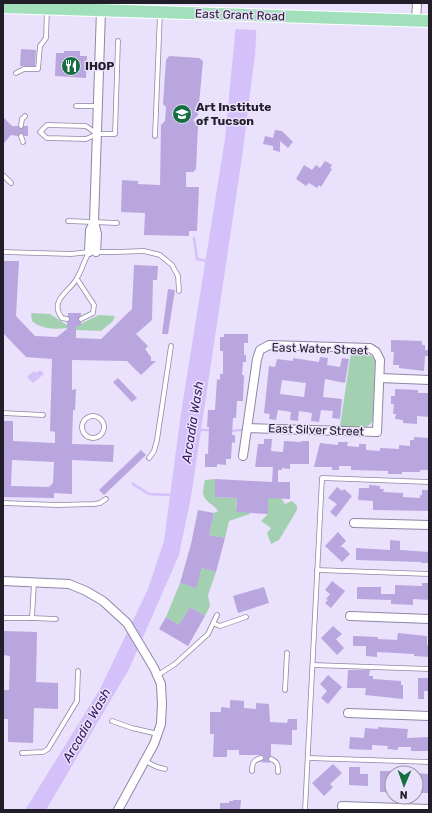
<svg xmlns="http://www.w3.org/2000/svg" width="432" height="813" viewBox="0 0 432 813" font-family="Rubik,sans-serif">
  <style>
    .green { fill: #a4d0b2 }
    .water { fill: #d4c1f9 }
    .pier { fill: #eae1fc }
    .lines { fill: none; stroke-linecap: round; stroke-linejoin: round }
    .stream { stroke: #d4c1f9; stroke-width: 2.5 }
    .building { fill: #b9a6de; fill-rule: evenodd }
    .service-casing { stroke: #9086a5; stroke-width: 5.5 }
    .minor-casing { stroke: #9086a5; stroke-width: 10 }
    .primary-casing { stroke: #fff; stroke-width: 14 }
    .service { stroke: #fff; stroke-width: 4 }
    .minor { stroke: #fff; stroke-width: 8 }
    .primary { stroke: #a1e0bb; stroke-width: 12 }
    .labels { text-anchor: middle; stroke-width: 3; stroke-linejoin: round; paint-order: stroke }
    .street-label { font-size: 12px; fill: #211d29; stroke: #eae1fc }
    .poi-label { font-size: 12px; font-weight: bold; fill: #211d29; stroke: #eae1fc; text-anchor: start }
    .water-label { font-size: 13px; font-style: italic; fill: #3c2061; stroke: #eae1fc }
  </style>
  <rect width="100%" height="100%" fill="#eae1fc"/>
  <g class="green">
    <path d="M31,313L50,314L67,325L68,328C55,329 42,330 32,321Z"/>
    <path d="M99,315L115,316L113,321L101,331L76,330V326Z"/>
    <path d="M351,352C360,353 371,351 375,361L373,420C368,432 351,427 340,426Z"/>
    <path d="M215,479V497L237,498L236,512H249L250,514L229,521L225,538L209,535L214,513L218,511C214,504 204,502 203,493C203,489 204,484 205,480Z"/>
    <path d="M268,498H281L285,504L292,501L297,506V510L279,540L271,544L267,533L271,528L261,521L268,514Z"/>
    <path d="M202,568L216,572L208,595L210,606L205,616L190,607L179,625L166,617L180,583L196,587Z"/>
  </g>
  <g class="water">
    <path d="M258,3L255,55L242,157L191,497L179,555L129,669L46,810H25L100,689L148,589L164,541L181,413L225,139L236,24Z"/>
    <path d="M40,370L44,374L33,383L27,377L34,371L36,373Z"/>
  </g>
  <path class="pier" d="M235,3H260L258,30L234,29Z"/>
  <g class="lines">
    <g class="stream">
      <path d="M194,238L197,259L207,261"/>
      <path d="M199,430H212"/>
      <path d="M229,431L242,430"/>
      <path d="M133,484L149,494L171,495"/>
    </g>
  </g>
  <g class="building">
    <path d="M21,49L36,50L35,66H20Z"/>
    <path d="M64,51H80V56H87L86,78L55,76L56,53H64Z"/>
    <path d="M169,56L199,58L203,61L199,104L195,110L198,113V115L193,120L198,126L196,169L193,172H186V187H199L197,231H189V236L144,235L145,213L121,212L122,180L138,181V184L160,185L161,125L165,121L166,107L163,104L166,60Z"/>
    <path d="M3,117L12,126H18L21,129L24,126H28V136H25L21,133L18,136L11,135L3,144Z"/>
    <path d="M275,130L282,131L293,142L288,148L280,141V152L273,150V146L263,144L265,136L273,138Z"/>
    <path d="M325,161L332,165L330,168L332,169L321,187L319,185L317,188L309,183L306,186L296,179L304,165L312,170L316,165L320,168Z"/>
    <path d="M3,261H19L16,316L35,336L57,337L67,329V322L70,319L68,316V313H81V315L78,319L81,322V326H76V338L101,339L132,309L134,265L158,266L157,280H153L152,320L136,334L148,346L145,349L151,357V361H156L141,375L127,361L72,360V390L76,389L75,410H73L72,444L114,445L113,462L72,460V494L54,493V498L3,497V421H13V441L55,443V432L50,431L52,359L26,357L3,333ZM12,460L54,462L53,483L49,487L11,486Z"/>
    <path d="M168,289L175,290L168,334H162Z"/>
    <path d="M224,334H248V343H244V355H246V362H243L242,375H244L243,401H237L236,418H233L232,435H235V443L232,442L231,459H226V465L217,464V467H205V454H208L209,427H207L208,410H215L217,379L220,380V374H223V351H220V337H224Z"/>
    <path d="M391,340L422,341V345H425V350H429V356H425L424,371L399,368V365H393L394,352H391Z"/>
    <path d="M320,357L328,358L327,365L340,367L342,358L349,359L345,383L325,379L323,397L342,399L340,419L332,418L333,411L321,410L319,422L311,421L312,413L299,411L298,421L290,420L291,412L278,410L276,420L269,419L270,414L264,413L269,366L275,367L277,359L293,361V358L319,362ZM282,380L306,383L304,397L280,394Z"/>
    <path d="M118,378L137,398L132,402L113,382Z"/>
    <path d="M395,389L418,390V393H429V417L417,416V424L403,423V420L395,419L396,414H393L394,404H391V396H395Z"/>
    <path d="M414,437L429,438V470H420V472H402V474H388V471L351,470V466H339V470H332V467H314L320,443L338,445V442H348L347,446L359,447V444H366V450L380,451V448L399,449V445L410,446V440H414Z"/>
    <path d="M264,439H272L271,451L283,452L284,441L301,442L302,441H309V464H290V469L282,468V470H278V482H290V499L268,498V514L236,512L237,498L215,497V479L272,482L273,467H255L258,444H264Z"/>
    <path d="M141,450L146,455L104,495L99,490Z"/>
    <path d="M369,485L380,486V489H384L383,492L403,493V497L420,498V495H422V490H429V511L373,510V501L358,500L359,488H369Z"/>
    <path d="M337,487L342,491L344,489L352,496L336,517L330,512L337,504L328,498Z"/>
    <path d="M198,510L214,513L209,535L225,538L216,572L202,568L196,588L180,583L191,544Z"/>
    <path d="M338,532L346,541L340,547H343L350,554L342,562L325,546Z"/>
    <path d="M390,540L400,541V550L429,552V563H421V562L356,560V548L390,550Z"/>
    <path d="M332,581L345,591L331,608L325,603L328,600L326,599L330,594L325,590Z"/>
    <path d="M422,583H429V600L413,599V605L391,604V600L357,599V587H381V594H395V585L422,586Z"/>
    <path d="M264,587L269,603L238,613L233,596Z"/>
    <path d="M190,607L205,616L188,646L159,629L166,617L179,625Z"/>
    <path d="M333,626L342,634L336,639L344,648L337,655L321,638Z"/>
    <path d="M3,631L37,632L36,682L58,683V709L34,708L33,743L8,742V719H3V690H9L10,656L3,655Z"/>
    <path d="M398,633L427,636V645H429V657L414,656V654L377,652V657L366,656V646H353V636L378,637V639L397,640Z"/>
    <path d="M348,670H370L369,676H373V679L401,681V685H403V699L365,695L366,688H347Z"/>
    <path d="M328,675L342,687L328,704L321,698L327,691L320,684Z"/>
    <path d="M418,678H429V691H424V699H418Z"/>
    <path d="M230,700L244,701V708L256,709V703L269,704L270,722L287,723L288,719H297V730H292V745L271,744V756L268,759L270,763L260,762L264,759V757L262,755H239V750H227V757H213L214,734H210V712H221V707L230,708Z"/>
    <path d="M378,727L408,729L407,738L429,737V751H411V747H398V750L387,749L388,746L372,745V750L349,749L350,737L364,738L365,728L378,729Z"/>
    <path d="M333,764L342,773L330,784L333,787L324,796L312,783Z"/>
    <path d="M349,767H360V774H368V786L349,785Z"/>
    <path d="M380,771H392V783H388V792H380Z"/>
    <path d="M416,773L429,774V793H416Z"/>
    <path d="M233,800H241L240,810H220V803H229V801H233Z"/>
  </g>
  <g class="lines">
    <g class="service-casing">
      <g id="service">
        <path d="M16,73L24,69H38L40,46L46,38L47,9"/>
        <path d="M76,106H98"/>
        <path d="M47,125L86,126L97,134L86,139L47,138L40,132Z"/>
        <path d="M21,126L22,119L25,116"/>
        <path d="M97,134H115L118,41"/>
        <path d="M21,136L23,142"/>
        <path d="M155,136L160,13"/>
        <path d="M3,175L11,183"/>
        <path d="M68,221L117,223"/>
        <path d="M3,252L71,254L89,252H115L144,251L160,255L172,265L178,276L179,291"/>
        <path d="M77,279L94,305L93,313L81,319"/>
        <path d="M67,319L62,318C48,300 71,291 77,278C82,270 84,261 89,252"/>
        <path d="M3,413L43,415"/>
        <circle cx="93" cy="427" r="11"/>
        <path d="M149,458L154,451L157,440L171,346"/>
        <path d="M3,503L57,505L94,504L100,503L106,499"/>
        <path d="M317,570L429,574"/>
        <path d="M3,618H32L34,582"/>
        <path d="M32,618L56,619"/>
        <path d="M213,623L220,626L246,617"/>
        <path d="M313,665L429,669"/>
        <path d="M158,675L175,664L208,634L217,615"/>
        <path d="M285,690L287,653"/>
        <path d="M112,721L132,728L158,734"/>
        <path d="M22,753L43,752L48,749L77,701L78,671"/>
        <path d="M308,758L429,762"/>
        <path d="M271,759C278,762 278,765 278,772"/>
        <path d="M145,761L157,767L165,769"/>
        <path d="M252,771C252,764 253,760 261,758"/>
        <path d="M305,810L322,478L429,482"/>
      </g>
    </g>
    <g class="minor-casing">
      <g id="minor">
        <path d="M416,21L417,3"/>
        <path d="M89,252L90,230L94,222"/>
        <path d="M96,252L97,234L94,222L101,10"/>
        <path d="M380,378L429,380"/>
        <path d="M243,456L257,359L260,350L269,345L370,348L376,352L380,360L377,432L248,428"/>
        <path d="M354,523L429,525"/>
        <path d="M3,581L69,584L86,591L103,601L127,623L154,668L161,684L162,704L161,724L154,744L118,810"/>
        <path d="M350,616L429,619"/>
        <path d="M348,713L429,716"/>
        <path d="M342,806L429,809"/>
      </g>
    </g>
    <g class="primary-casing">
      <path id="primary" d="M3,7L429,21"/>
    </g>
    <use href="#service" class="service"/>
    <use href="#minor" class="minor"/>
    <use href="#primary" class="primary"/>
  </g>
  <defs>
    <g id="restaurant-disc" transform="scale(1)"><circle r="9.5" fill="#156d40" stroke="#eae1fc"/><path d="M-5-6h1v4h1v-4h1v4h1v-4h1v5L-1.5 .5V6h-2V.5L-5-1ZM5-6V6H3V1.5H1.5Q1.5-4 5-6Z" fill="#fff"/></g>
    <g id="university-disc" transform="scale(1)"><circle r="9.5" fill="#156d40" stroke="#eae1fc"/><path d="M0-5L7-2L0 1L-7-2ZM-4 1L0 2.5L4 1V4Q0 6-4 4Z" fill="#fff"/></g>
  </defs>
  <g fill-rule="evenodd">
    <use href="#restaurant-disc" x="71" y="66"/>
    <use href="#university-disc" x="182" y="114"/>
  </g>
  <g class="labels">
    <g class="street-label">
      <text transform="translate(240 15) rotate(2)" y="4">East Grant Road</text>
      <text transform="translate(320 349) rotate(2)" y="4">East Water Street</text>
      <text transform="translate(316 430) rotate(2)" y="4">East Silver Street</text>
    </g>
    <g class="poi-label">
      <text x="85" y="70">IHOP</text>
      <text x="196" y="111">Art Institute<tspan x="196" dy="14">of Tucson</tspan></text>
    </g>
    <g class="water-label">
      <text transform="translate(192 422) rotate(-81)" y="5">Arcadia Wash</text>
      <text transform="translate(86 725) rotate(-60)" y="5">Arcadia Wash</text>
    </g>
  </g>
  <rect width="432" height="813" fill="none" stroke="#211d29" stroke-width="8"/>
  <g transform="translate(404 785) rotate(182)"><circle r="19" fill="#eae1fc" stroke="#9a93a8"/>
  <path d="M0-3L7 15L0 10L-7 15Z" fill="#156d40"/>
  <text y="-6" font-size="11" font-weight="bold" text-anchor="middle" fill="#211d29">N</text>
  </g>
</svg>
